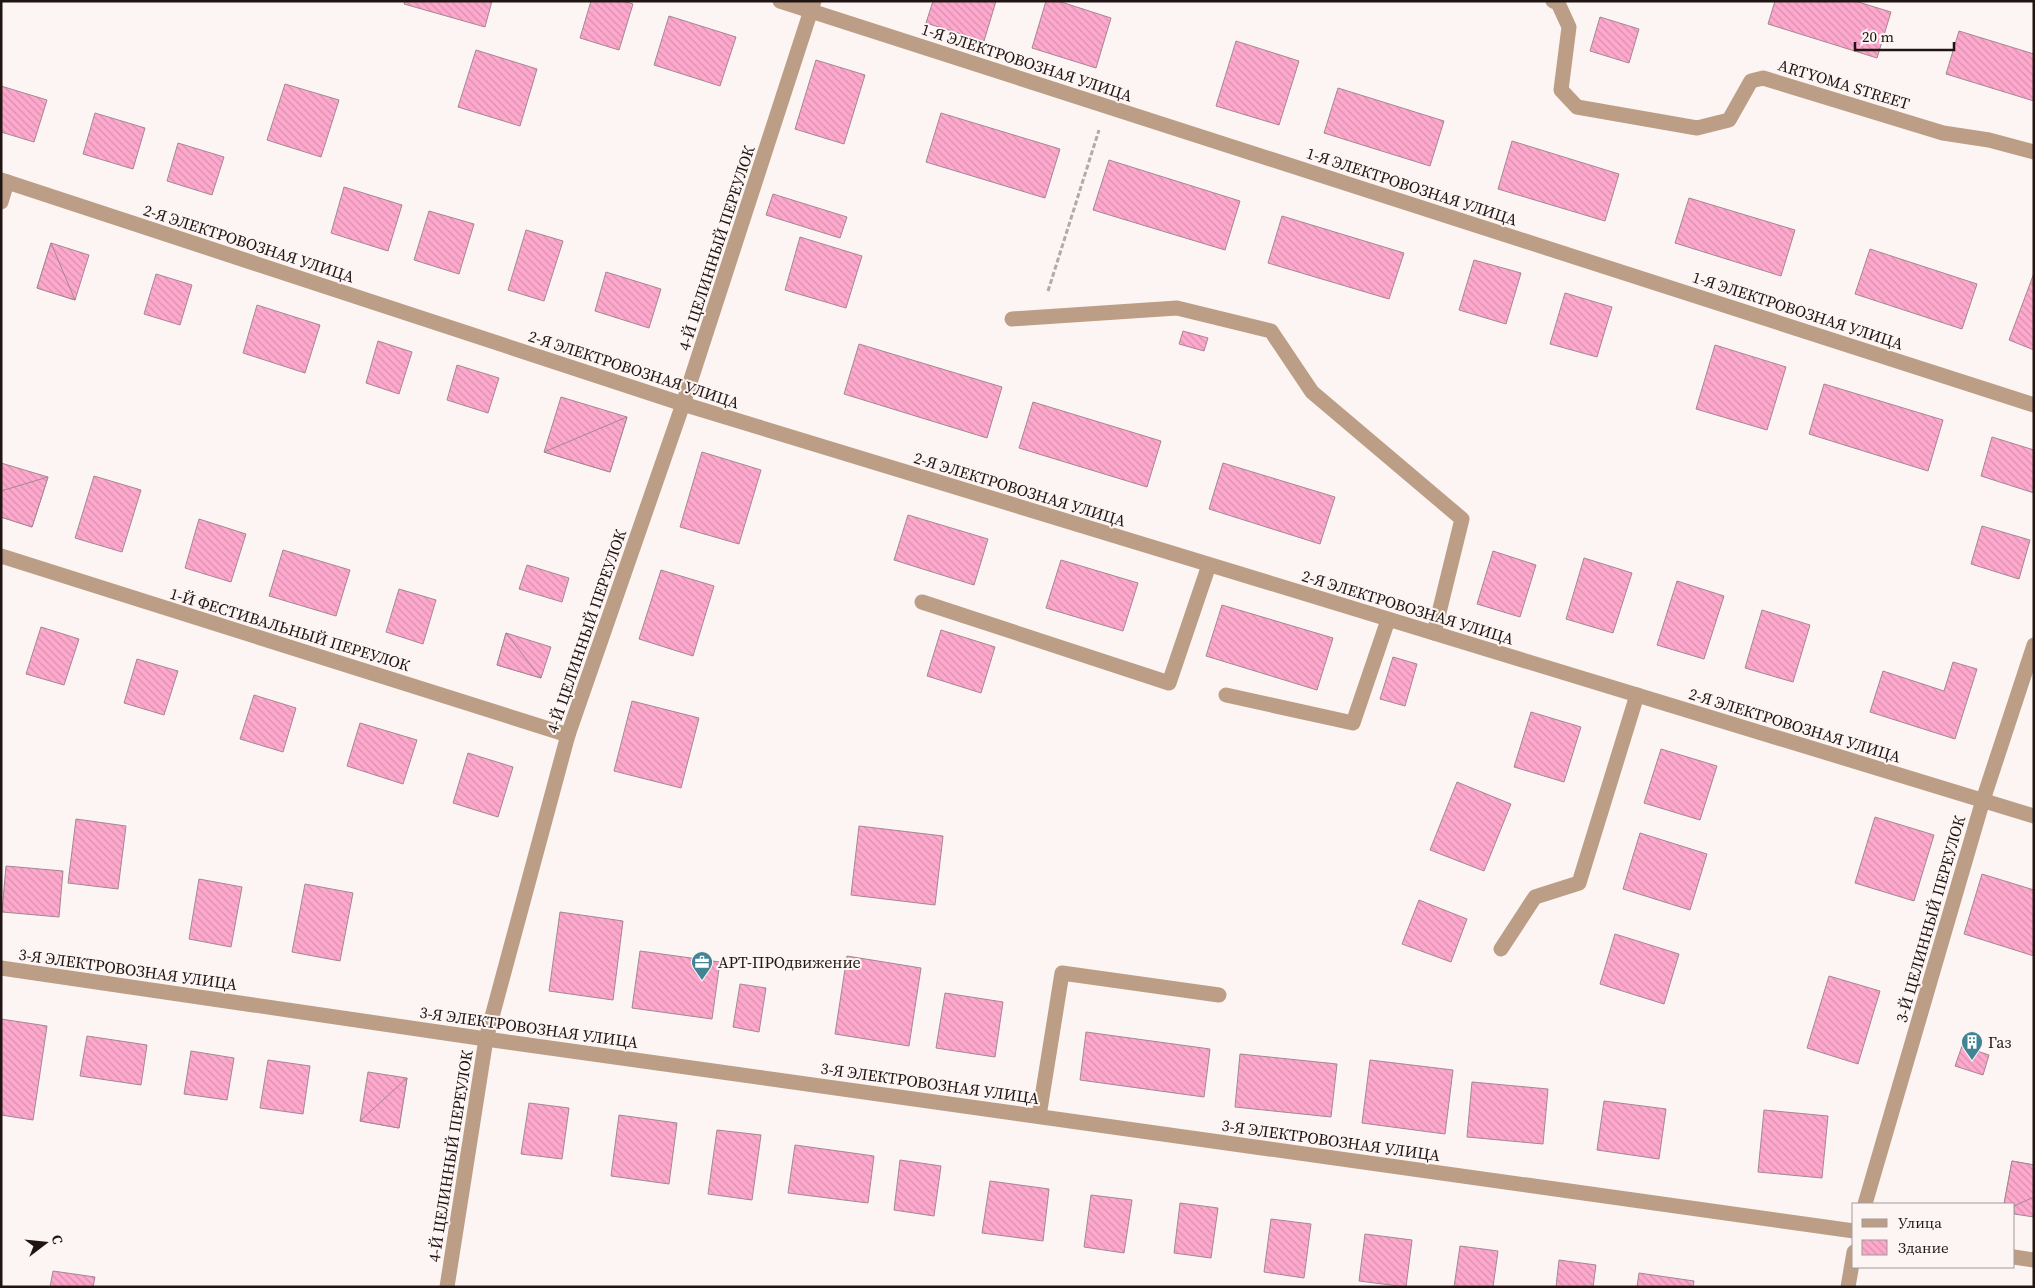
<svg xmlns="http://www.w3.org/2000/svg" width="2035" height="1288" viewBox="0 0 2035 1288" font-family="'Source Serif 4',serif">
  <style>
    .building { fill: url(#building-back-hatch); stroke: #a58793 }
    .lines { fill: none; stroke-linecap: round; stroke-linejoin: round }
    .path { stroke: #b2a9a8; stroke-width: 3; stroke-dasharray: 5 2.5; stroke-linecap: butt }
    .lane { stroke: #bc9e86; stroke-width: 15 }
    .street { stroke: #bc9e86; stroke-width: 15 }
    .labels { text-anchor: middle; stroke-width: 4; stroke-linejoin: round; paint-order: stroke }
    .street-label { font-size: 16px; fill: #211513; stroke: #fcf5f4 }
    .poi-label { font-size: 16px; fill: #211513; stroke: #fcf5f4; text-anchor: start }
  </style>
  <defs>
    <pattern id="building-back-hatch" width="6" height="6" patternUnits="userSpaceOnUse" patternTransform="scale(1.25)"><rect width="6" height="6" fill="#fda8cc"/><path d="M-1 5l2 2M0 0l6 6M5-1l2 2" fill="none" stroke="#d990ae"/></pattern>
  </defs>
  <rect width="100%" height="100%" fill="#fcf5f4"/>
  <g class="building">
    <path d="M405,1H492L485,27L404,4Z"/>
    <path d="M591,1H623L633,4L619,50L580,38Z"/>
    <path d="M933,1H996L984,41L926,23Z"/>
    <path d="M1046,1H1058L1111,18L1096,68L1032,48Z"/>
    <path d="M1775,1H1855L1891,12L1877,58L1768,24Z"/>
    <path d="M669,16L736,37L720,86L654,65Z"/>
    <path d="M1600,17L1639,29L1629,63L1590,51Z"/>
    <path d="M1959,31L2034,54V101L1946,74Z"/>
    <path d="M1236,41L1299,61L1279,125L1216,106Z"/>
    <path d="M476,50L537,69L520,126L458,107Z"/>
    <path d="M816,60L865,75L844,144L795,129Z"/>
    <path d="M285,84L339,100L321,157L267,140Z"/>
    <path d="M1,86L47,100L34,142L1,132Z"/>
    <path d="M1338,88L1444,121L1430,166L1324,133Z"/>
    <path d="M95,113L145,128L133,169L83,154Z"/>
    <path d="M941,113L1060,149L1045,198L926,162Z"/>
    <path d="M1512,141L1619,174L1605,221L1498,189Z"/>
    <path d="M178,143L224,157L212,195L167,181Z"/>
    <path d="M1109,160L1240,201L1225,250L1093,210Z"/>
    <path d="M344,187L402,205L388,251L331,233Z"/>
    <path d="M773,194L847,217L840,238L766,215Z"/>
    <path d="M1689,198L1795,230L1781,276L1675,243Z"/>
    <path d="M429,211L474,224L459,274L414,260Z"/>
    <path d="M1282,216L1404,253L1389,299L1268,263Z"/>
    <path d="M526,230L563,241L544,301L508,290Z"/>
    <path d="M800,237L862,256L846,308L785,290Z"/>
    <path d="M51,243L89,255L75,300L37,288Z"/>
    <path d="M51,243L75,300L37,288Z"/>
    <path d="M1870,249L1977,284L1962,329L1855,294Z"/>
    <path d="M1474,260L1521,273L1506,324L1459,310Z"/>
    <path d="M606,272L661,289L649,328L595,311Z"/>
    <path d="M2034,273V350L2009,340Z"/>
    <path d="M156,274L192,285L180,325L144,314Z"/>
    <path d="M1565,293L1612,307L1597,357L1550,344Z"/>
    <path d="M257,305L320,325L305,373L243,353Z"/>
    <path d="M1183,331L1208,338L1204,351L1179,344Z"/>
    <path d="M378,341L412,352L399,394L366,383Z"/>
    <path d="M859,344L1002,387L987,438L844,394Z"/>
    <path d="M1715,345L1786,367L1767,430L1696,409Z"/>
    <path d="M457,365L499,378L488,413L447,400Z"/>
    <path d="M1824,384L1943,420L1928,471L1809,434Z"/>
    <path d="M561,397L627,417L610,472L544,452Z"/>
    <path d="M1033,402L1161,441L1147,487L1019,448Z"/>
    <path d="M627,417L610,472L544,452Z"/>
    <path d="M1992,437L2034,450V493L1981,476Z"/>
    <path d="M702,452L761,470L739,544L680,527Z"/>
    <path d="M1,463L48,477L32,527L1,517Z"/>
    <path d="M1223,463L1335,497L1320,544L1209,509Z"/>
    <path d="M94,476L141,490L122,552L75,538Z"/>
    <path d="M48,477L32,527L1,517V491Z"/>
    <path d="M908,515L988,539L974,585L894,560Z"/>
    <path d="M199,519L246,534L231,582L185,568Z"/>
    <path d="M1982,526L2030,540L2019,579L1971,564Z"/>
    <path d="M283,550L350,570L336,616L269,596Z"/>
    <path d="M1493,551L1536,565L1520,617L1477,604Z"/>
    <path d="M1584,558L1632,573L1613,633L1566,619Z"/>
    <path d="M1061,560L1138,583L1123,631L1046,608Z"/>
    <path d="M527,565L569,578L562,602L519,589Z"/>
    <path d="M661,570L714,586L693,656L639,639Z"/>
    <path d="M1677,581L1724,596L1704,659L1657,645Z"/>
    <path d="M399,589L436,600L423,644L386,632Z"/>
    <path d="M1222,605L1333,638L1317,690L1206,656Z"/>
    <path d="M1762,610L1810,625L1793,682L1745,668Z"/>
    <path d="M41,627L79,639L64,685L26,674Z"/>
    <path d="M941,630L995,647L981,693L927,676Z"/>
    <path d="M506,633L551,647L541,678L497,665Z"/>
    <path d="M506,633L541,678L497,665Z"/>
    <path d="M1393,657L1417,664L1405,706L1380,699Z"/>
    <path d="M137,659L178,671L164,715L124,703Z"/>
    <path d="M1953,662L1977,669L1955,739L1870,712L1883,671L1944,691Z"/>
    <path d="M254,695L296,708L283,752L240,739Z"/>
    <path d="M632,701L699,718L681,788L614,771Z"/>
    <path d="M1531,712L1581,727L1564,782L1514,767Z"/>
    <path d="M360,723L417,740L403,784L347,766Z"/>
    <path d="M1661,749L1717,766L1700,820L1644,803Z"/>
    <path d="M468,753L513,767L498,817L453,803Z"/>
    <path d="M1457,782L1511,804L1484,871L1430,850Z"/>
    <path d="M1875,817L1934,835L1914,901L1855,883Z"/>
    <path d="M76,819L126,826L118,889L68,883Z"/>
    <path d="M859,826L943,836L935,905L851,895Z"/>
    <path d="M1640,833L1707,854L1690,910L1623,889Z"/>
    <path d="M6,866L63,871L59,917L2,912Z"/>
    <path d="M1982,874L2034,890V956L1964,934Z"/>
    <path d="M199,879L242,887L231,947L189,939Z"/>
    <path d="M305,884L353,893L340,961L292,952Z"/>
    <path d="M1419,900L1467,919L1451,962L1402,944Z"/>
    <path d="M560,912L623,921L613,1000L549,991Z"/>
    <path d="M1615,934L1679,954L1664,1004L1600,984Z"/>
    <path d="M640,951L720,962L712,1019L632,1008Z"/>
    <path d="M847,956L921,968L909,1046L835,1034Z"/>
    <path d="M1829,976L1880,991L1858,1064L1807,1048Z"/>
    <path d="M740,984L766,988L759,1032L733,1027Z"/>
    <path d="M945,993L1003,1002L995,1057L936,1048Z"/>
    <path d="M1,1019L47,1026L33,1120L1,1115Z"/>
    <path d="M1086,1032L1210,1049L1204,1097L1080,1080Z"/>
    <path d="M87,1036L147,1045L141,1085L80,1076Z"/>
    <path d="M1962,1046L1989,1055L1983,1075L1955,1066Z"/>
    <path d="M191,1051L234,1058L227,1100L184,1094Z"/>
    <path d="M1240,1054L1337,1064L1331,1117L1235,1107Z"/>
    <path d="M268,1060L310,1066L303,1114L260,1108Z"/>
    <path d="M1370,1060L1453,1070L1445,1134L1362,1123Z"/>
    <path d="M368,1072L407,1078L399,1128L360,1121Z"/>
    <path d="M407,1078L399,1128L360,1121Z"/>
    <path d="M1472,1082L1548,1089L1543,1144L1467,1137Z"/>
    <path d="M1604,1101L1666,1109L1659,1159L1597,1150Z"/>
    <path d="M529,1103L569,1108L562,1159L521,1154Z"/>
    <path d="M1764,1110L1828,1116L1822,1178L1758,1172Z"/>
    <path d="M619,1115L677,1123L669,1184L611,1176Z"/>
    <path d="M717,1130L761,1135L752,1200L708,1194Z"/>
    <path d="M795,1145L874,1156L868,1203L788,1193Z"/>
    <path d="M900,1160L941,1166L934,1216L894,1210Z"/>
    <path d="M2012,1161L2034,1165V1217L2014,1214V1204H2004Z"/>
    <path d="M2012,1161L2034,1165V1197L2014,1206V1204H2004Z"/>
    <path d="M990,1181L1049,1189L1043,1241L982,1233Z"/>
    <path d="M1091,1195L1132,1200L1124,1253L1084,1247Z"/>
    <path d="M1180,1203L1218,1208L1211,1258L1174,1253Z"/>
    <path d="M1271,1219L1311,1224L1304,1278L1264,1272Z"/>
    <path d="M1365,1234L1412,1240L1406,1287L1359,1281Z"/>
    <path d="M1460,1246L1498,1251L1493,1287H1454Z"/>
    <path d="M1559,1260L1596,1265L1593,1287H1556Z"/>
    <path d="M53,1271L95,1277L93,1287H50Z"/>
    <path d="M1639,1273L1694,1281L1693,1287H1637Z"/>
  </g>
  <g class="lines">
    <path class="path" d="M1048,291L1099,130"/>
    <g class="lane">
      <path d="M1553,1L1558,3L1569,27L1561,90L1577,107L1697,128L1729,120L1751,81L1763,78L1943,133L1989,140L2034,152"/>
      <path d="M1012,319L1177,308L1271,331L1312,392L1462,519L1434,633"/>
      <path d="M922,602L1169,683L1209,565"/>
      <path d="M1226,695L1353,723L1388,620"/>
      <path d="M1501,949L1535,897L1579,883L1637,695"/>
      <path d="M1039,1116L1062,973L1219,995"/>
    </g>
    <g class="street">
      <path d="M780,1L2034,405"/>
      <path d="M1,180L683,404L2034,816"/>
      <path d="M1,202L7,182"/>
      <path d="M1,556L568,735"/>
      <path d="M1,968L486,1039L1854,1231"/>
      <path d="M1865,1204L1983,800L2034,645"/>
      <path d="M2014,1257L2034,1260"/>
      <path d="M447,1287L486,1039L568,735L683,404L814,1"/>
      <path d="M1848,1287L1854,1252"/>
    </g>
  </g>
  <defs>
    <g id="office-pin" transform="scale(1.125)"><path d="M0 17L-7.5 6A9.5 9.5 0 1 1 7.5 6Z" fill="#418495" stroke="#fcf5f4"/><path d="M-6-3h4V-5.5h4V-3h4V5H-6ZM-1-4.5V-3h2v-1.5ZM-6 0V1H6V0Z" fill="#fff"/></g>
    <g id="building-pin" transform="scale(1.125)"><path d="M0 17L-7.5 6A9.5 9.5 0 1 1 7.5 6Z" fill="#418495" stroke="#fcf5f4"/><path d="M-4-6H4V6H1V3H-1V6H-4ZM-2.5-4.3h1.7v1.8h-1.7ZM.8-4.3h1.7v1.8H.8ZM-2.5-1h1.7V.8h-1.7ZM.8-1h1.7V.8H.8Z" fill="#fff"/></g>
  </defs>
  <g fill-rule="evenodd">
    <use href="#office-pin" x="702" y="962"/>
    <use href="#building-pin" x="1972" y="1042"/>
  </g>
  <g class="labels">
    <g class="street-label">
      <text transform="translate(1027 62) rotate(18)" y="6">1-Я ЭЛЕКТРОВОЗНАЯ УЛИЦА</text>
      <text transform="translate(1844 84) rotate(17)" y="6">ARTYOMA STREET</text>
      <text transform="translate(1412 186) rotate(18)" y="6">1-Я ЭЛЕКТРОВОЗНАЯ УЛИЦА</text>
      <text transform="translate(249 243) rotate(18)" y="6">2-Я ЭЛЕКТРОВОЗНАЯ УЛИЦА</text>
      <text transform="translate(716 248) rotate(-72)" y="6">4-Й ЦЕЛИННЫЙ ПЕРЕУЛОК</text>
      <text transform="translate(1798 310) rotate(18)" y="6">1-Я ЭЛЕКТРОВОЗНАЯ УЛИЦА</text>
      <text transform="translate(634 369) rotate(18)" y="6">2-Я ЭЛЕКТРОВОЗНАЯ УЛИЦА</text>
      <text transform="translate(1020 489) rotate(17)" y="6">2-Я ЭЛЕКТРОВОЗНАЯ УЛИЦА</text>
      <text transform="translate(1408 607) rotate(17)" y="6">2-Я ЭЛЕКТРОВОЗНАЯ УЛИЦА</text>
      <text transform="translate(290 629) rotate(17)" y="6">1-Й ФЕСТИВАЛЬНЫЙ ПЕРЕУЛОК</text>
      <text transform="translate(586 631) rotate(-71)" y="6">4-Й ЦЕЛИННЫЙ ПЕРЕУЛОК</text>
      <text transform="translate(1795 725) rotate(17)" y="6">2-Я ЭЛЕКТРОВОЗНАЯ УЛИЦА</text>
      <text transform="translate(1930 919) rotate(-74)" y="6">3-Й ЦЕЛИННЫЙ ПЕРЕУЛОК</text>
      <text transform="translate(128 969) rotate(8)" y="6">3-Я ЭЛЕКТРОВОЗНАЯ УЛИЦА</text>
      <text transform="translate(529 1027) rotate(8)" y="6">3-Я ЭЛЕКТРОВОЗНАЯ УЛИЦА</text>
      <text transform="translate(930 1083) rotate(8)" y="6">3-Я ЭЛЕКТРОВОЗНАЯ УЛИЦА</text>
      <text transform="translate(1331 1140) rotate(8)" y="6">3-Я ЭЛЕКТРОВОЗНАЯ УЛИЦА</text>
      <text transform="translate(450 1156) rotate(-81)" y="6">4-Й ЦЕЛИННЫЙ ПЕРЕУЛОК</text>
    </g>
    <g class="poi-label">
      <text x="718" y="968">АРТ-ПРОдвижение</text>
      <text x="1988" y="1048">Газ</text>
    </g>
  </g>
  <rect width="2035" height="1288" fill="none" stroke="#211513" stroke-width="5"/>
  <rect x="1852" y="1203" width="162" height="65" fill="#fcf5f4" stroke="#a49b9a"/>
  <rect x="1862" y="1219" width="25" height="8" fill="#bc9e86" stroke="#a49b9a"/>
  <text x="1898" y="1228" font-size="15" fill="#211513">Улица</text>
  <rect x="1862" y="1240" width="25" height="15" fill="url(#building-back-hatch)" stroke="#a49b9a"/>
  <text x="1898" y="1253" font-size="15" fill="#211513">Здание</text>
  <g transform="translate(45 1243) rotate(74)" stroke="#fcf5f4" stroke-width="4" paint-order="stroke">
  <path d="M0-4L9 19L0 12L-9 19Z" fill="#211513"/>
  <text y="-8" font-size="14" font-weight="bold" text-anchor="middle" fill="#211513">С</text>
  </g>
  <path d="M1855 42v8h99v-8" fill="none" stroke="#211513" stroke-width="2.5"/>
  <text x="1862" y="42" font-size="15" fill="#211513" stroke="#fcf5f4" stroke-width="4" paint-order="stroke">20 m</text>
</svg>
